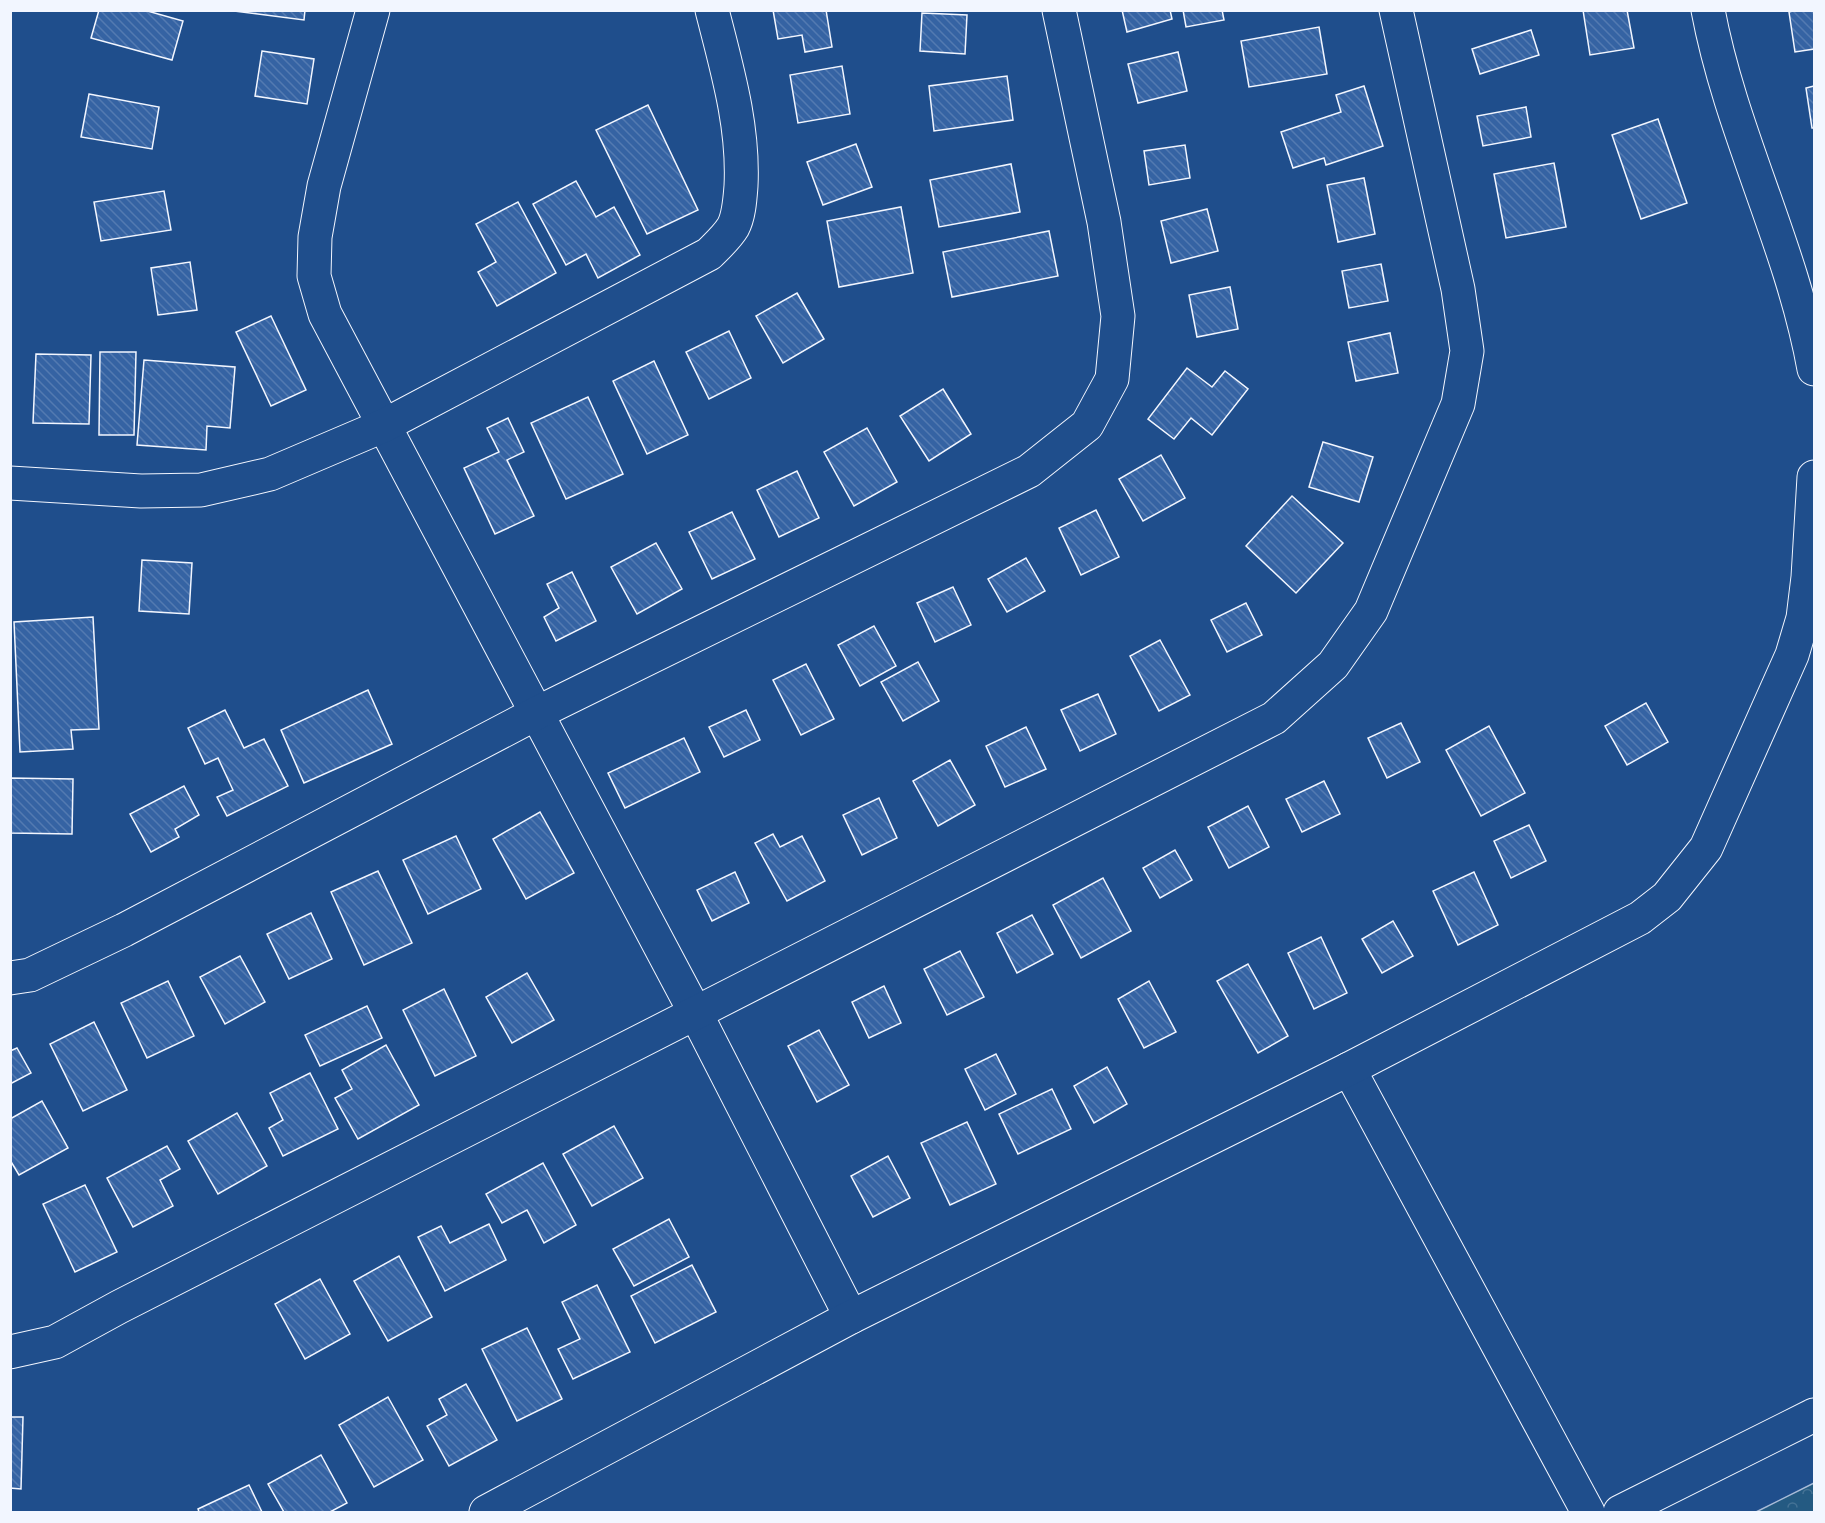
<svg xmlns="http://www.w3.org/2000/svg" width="1825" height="1523" viewBox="0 0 1825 1523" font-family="'Public Sans',sans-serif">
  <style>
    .park { fill: url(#park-crowns); stroke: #a8bbd7; stroke-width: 1.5 }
    .building { fill: url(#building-back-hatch); stroke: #f2f6ff; stroke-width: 1.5 }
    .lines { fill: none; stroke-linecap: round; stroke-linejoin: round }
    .minor-casing { stroke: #f2f6ff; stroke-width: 35 }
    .minor { stroke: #1f4e8c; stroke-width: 33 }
  </style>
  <defs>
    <pattern id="park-crowns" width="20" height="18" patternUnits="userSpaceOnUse" patternTransform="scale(1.5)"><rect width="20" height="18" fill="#245a82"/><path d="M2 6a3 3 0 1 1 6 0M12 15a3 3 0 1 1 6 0" fill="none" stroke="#447295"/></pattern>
    <pattern id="building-back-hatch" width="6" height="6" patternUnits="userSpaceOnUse" patternTransform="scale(1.5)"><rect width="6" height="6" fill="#3563a3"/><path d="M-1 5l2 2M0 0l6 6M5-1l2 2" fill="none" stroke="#537ab1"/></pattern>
  </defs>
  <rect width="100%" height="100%" fill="#1f4e8c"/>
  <path class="park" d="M1814,1483V1512H1756Z"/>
  <g class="building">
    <path d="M99,10H144L183,21L172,60L91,38Z"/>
    <path d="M226,10H305L304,20Z"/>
    <path d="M773,10H826L832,47L805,52L802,35L778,39Z"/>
    <path d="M1122,10H1170L1172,19L1127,32Z"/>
    <path d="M1183,10H1222L1224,20L1186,27Z"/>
    <path d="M1583,10H1627L1634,48L1590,55Z"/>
    <path d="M1796,10H1814V49L1795,52L1789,12Z"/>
    <path d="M922,13L967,15L965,54L920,51Z"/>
    <path d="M1319,27L1327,74L1249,87L1241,41Z"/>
    <path d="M1531,30L1539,55L1480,74L1472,49Z"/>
    <path d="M262,51L314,59L307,104L255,96Z"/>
    <path d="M1178,52L1187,91L1138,103L1128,64Z"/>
    <path d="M842,66L850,114L798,123L790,75Z"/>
    <path d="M1007,76L1013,120L934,131L929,86Z"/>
    <path d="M1364,86L1383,146L1326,165L1324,158L1293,168L1281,132L1341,112L1336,95Z"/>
    <path d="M1814,86V128H1812L1806,88Z"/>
    <path d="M89,94L159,107L152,149L81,137Z"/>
    <path d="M648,105L698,210L647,234L596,130Z"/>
    <path d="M1526,107L1531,137L1483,146L1477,116Z"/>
    <path d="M1658,119L1687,203L1641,219L1612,135Z"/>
    <path d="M856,144L872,187L823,205L807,162Z"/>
    <path d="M1185,145L1190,178L1149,185L1144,151Z"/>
    <path d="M1554,163L1566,227L1506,238L1494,174Z"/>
    <path d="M1011,164L1020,212L939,227L930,180Z"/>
    <path d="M1364,178L1375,234L1338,242L1327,185Z"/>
    <path d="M576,181L596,217L614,207L640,255L598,278L586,254L566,265L533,204Z"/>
    <path d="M164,191L171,230L101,241L94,202Z"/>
    <path d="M518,202L556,273L497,306L478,272L496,262L476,224Z"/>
    <path d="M901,207L913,273L839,287L827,221Z"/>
    <path d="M1207,209L1218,251L1171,263L1161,221Z"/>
    <path d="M1049,231L1058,276L952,297L943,252Z"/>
    <path d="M190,262L197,310L158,315L151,268Z"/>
    <path d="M1381,264L1388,301L1349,308L1342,271Z"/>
    <path d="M1230,287L1238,329L1197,337L1189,295Z"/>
    <path d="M797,293L824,339L783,363L756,316Z"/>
    <path d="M271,316L306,390L271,406L236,332Z"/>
    <path d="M729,331L751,378L709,399L686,352Z"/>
    <path d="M1390,333L1398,373L1356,381L1348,342Z"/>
    <path d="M100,352H136L134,435H99Z"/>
    <path d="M36,354L91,355L89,424L33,423Z"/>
    <path d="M144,360L235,367L230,428L207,426L206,450L137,445Z"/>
    <path d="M654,361L688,435L647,454L613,381Z"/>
    <path d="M1187,368L1212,387L1225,371L1248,389L1212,435L1191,418L1174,439L1148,419Z"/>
    <path d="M943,389L971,434L929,461L900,416Z"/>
    <path d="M588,397L623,474L566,499L531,423Z"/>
    <path d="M508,418L524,452L507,460L534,516L495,534L464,468L499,452L487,428Z"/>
    <path d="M867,428L897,482L854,506L824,452Z"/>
    <path d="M1323,442L1373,457L1359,502L1309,487Z"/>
    <path d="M1161,455L1185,498L1143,521L1119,479Z"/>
    <path d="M797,471L819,518L779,537L757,490Z"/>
    <path d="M1292,496L1343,543L1296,593L1246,546Z"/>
    <path d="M1096,510L1119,557L1081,575L1059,528Z"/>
    <path d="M732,512L755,559L712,579L689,532Z"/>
    <path d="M656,543L682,589L637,614L611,567Z"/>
    <path d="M1026,558L1045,591L1007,612L988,579Z"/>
    <path d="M142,560L192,563L189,614L139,611Z"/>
    <path d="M572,572L596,621L556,641L544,617L559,608L547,584Z"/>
    <path d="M953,587L971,625L935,642L917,603Z"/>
    <path d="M1246,603L1262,635L1227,652L1211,620Z"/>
    <path d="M93,617L99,729L71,730L73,749L20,752L14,622Z"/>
    <path d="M874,626L896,666L860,686L838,645Z"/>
    <path d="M1160,640L1190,695L1159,711L1130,656Z"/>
    <path d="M918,662L939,701L903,721L881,682Z"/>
    <path d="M806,664L834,719L801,735L773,680Z"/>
    <path d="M368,690L392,744L304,783L281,730Z"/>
    <path d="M1098,694L1116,734L1080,751L1061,710Z"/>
    <path d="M1646,703L1668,742L1627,765L1605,726Z"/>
    <path d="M225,710L244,748L264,739L288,786L227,816L217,797L233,790L218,758L205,764L188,728Z"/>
    <path d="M746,710L760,740L724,757L709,727Z"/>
    <path d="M1401,723L1420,762L1387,778L1368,738Z"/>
    <path d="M1489,726L1525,793L1481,816L1446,750Z"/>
    <path d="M1026,727L1046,769L1005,787L986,746Z"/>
    <path d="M684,738L700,772L625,808L608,773Z"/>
    <path d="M950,760L975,805L938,826L913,781Z"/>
    <path d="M10,778L73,779L72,834L10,833Z"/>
    <path d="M1324,781L1340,814L1302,832L1286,799Z"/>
    <path d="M184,786L199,815L175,829L179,837L151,852L130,814Z"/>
    <path d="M879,798L897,838L862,855L843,815Z"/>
    <path d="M1248,806L1269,847L1229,868L1208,827Z"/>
    <path d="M540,812L574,873L526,899L493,839Z"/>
    <path d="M1529,825L1546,861L1511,878L1494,841Z"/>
    <path d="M773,834L780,847L802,836L825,881L787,901L755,843Z"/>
    <path d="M456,836L481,889L428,914L403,860Z"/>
    <path d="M1175,850L1192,880L1160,898L1143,868Z"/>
    <path d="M378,871L412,943L364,965L331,892Z"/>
    <path d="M735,872L749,903L712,921L697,890Z"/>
    <path d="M1474,872L1498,925L1458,945L1433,891Z"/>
    <path d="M1103,878L1131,931L1081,958L1053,905Z"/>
    <path d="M311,913L332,959L289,979L267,934Z"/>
    <path d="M1032,915L1053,954L1017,973L997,933Z"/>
    <path d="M1393,921L1413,956L1382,973L1362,939Z"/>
    <path d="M1321,937L1347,993L1314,1009L1288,953Z"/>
    <path d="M960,951L984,997L947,1015L924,969Z"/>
    <path d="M240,956L265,1002L225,1024L200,977Z"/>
    <path d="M1248,964L1288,1036L1258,1053L1217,981Z"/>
    <path d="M527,973L554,1020L512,1043L486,997Z"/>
    <path d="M168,981L194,1036L147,1058L121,1003Z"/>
    <path d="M1149,981L1176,1032L1144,1048L1118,999Z"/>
    <path d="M884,986L901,1023L869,1038L852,1002Z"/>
    <path d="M444,989L476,1056L435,1076L403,1010Z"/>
    <path d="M367,1006L382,1038L320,1066L305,1035Z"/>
    <path d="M94,1022L127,1090L83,1111L50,1044Z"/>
    <path d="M819,1030L849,1085L817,1102L788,1046Z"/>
    <path d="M386,1045L419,1105L358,1139L335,1098L352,1089L342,1070Z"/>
    <path d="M17,1048L31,1073L10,1084V1051Z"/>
    <path d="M996,1054L1016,1094L985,1110L965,1069Z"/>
    <path d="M1107,1067L1127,1104L1094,1123L1074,1086Z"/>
    <path d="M310,1073L338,1129L283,1156L269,1128L283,1120L270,1093Z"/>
    <path d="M1052,1089L1071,1129L1018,1154L999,1114Z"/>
    <path d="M42,1101L68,1148L19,1175L10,1160V1119Z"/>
    <path d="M237,1113L267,1166L218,1194L188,1141Z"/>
    <path d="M967,1122L996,1184L950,1205L921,1143Z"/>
    <path d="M614,1126L643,1178L592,1206L563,1154Z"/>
    <path d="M167,1146L180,1169L160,1180L173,1206L133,1227L107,1178Z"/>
    <path d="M888,1156L910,1198L873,1217L851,1176Z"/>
    <path d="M543,1163L576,1225L544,1243L527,1210L502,1223L486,1194Z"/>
    <path d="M85,1185L117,1252L75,1272L43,1204Z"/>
    <path d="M669,1219L689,1257L634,1286L613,1249Z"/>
    <path d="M489,1224L506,1260L445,1291L418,1237L441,1226L450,1243Z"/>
    <path d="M399,1256L432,1317L388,1341L354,1281Z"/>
    <path d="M692,1265L716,1312L655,1343L631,1296Z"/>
    <path d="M320,1279L350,1334L305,1359L275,1304Z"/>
    <path d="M597,1285L630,1352L573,1379L558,1349L580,1339L562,1302Z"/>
    <path d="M527,1328L562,1399L517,1421L482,1349Z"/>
    <path d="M466,1384L497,1440L449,1466L427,1426L447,1415L439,1399Z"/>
    <path d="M388,1397L423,1460L374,1487L339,1425Z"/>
    <path d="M10,1417H23L21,1489L10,1488Z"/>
    <path d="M321,1455L347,1503L330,1512H284L268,1484Z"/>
    <path d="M249,1485L262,1512H199L198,1509Z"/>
  </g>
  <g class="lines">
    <g class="minor-casing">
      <g id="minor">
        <path d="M373,10L324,186L315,237L314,276L325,314L696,1014L851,1317"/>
        <path d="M1708,10C1731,133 1792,246 1814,369"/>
        <path d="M10,483L141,491L201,490L270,474L385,425L709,254C717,246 727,237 733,227C739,216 740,199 741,186C744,126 727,69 712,10"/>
        <path d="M10,978L30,975L124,930L537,713L1029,471L1087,425L1112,379L1118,316L1104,222L1059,10"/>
        <path d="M1349,1069L1588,1512"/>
        <path d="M10,1352L55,1342L119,1307L1274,718L1333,665L1371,611L1458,404L1467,351L1458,289L1396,10"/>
        <path d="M486,1512L851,1317L1349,1069L1640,918L1667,897L1706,848L1792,655L1803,618L1808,577L1814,477"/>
        <path d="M1620,1512L1814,1415"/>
      </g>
    </g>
    <use href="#minor" class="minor"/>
  </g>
  <rect width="1825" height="1523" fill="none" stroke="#f2f6ff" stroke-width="24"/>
</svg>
